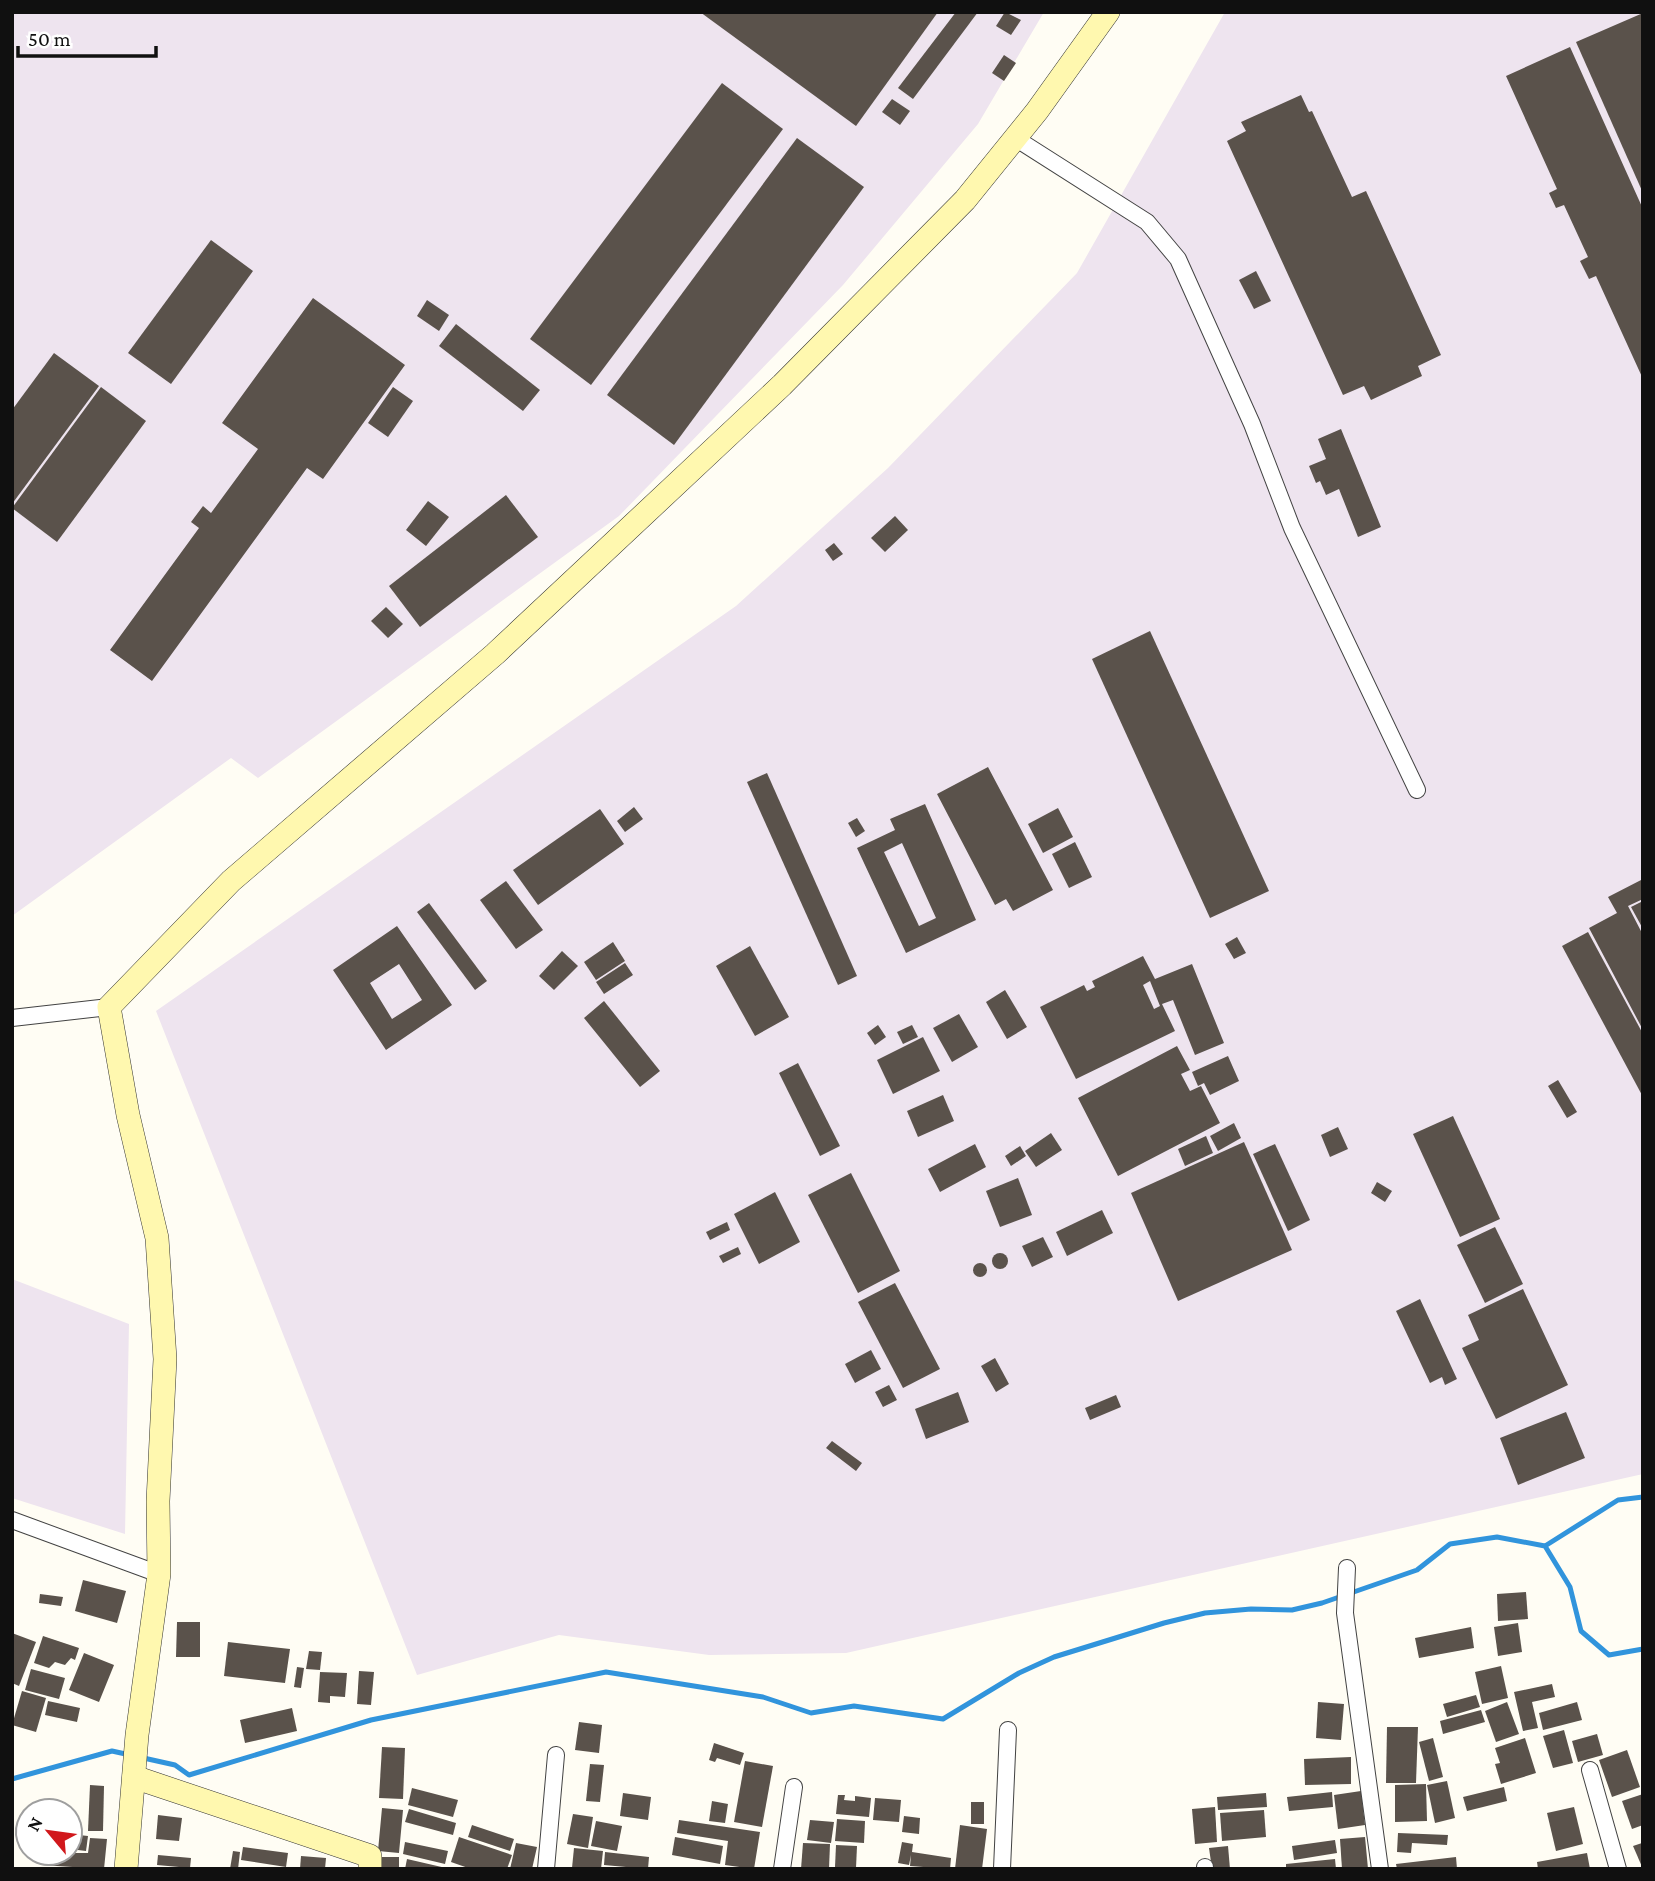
<svg xmlns="http://www.w3.org/2000/svg" width="1655" height="1881" viewBox="0 0 1655 1881" font-family="'Crimson Pro',serif">
  <style>
    .industrial { fill: #eee4ef }
    .lines { fill: none; stroke-linecap: round; stroke-linejoin: round }
    .stream { stroke: #3194dc; stroke-width: 5 }
    .building { fill: #5a524b; fill-rule: evenodd }
    .street-casing { stroke: #434343; stroke-width: 18 }
    .secondary-casing { stroke: #323232; stroke-width: 24 }
    .street { stroke: #fff; stroke-width: 16 }
    .secondary { stroke: #fff8af; stroke-width: 23 }
  </style>
  <rect width="100%" height="100%" fill="#fffdf4"/>
  <g class="industrial">
    <path d="M12,12H1044L978,124L843,285L619,516L258,778L231,758L12,916Z"/>
    <path d="M1225,12H1643V1474L846,1653L709,1655L559,1635L417,1675L156,1011L736,606L888,468L1077,273Z"/>
    <path d="M12,1279L129,1324L125,1534L12,1498Z"/>
  </g>
  <g class="lines">
    <g class="stream">
      <path d="M1545,1546L1618,1500L1643,1497"/>
      <path d="M139,1757L175,1765L189,1775L371,1720L606,1672L763,1697L811,1713L854,1706L943,1719L1019,1673L1054,1657L1164,1623L1205,1613L1251,1609L1292,1610L1322,1603L1417,1570L1450,1544L1497,1537L1545,1546L1570,1587L1581,1631L1609,1655L1643,1649"/>
      <path d="M12,1779L112,1751L130,1755"/>
    </g>
  </g>
  <g class="building">
    <path d="M700,12H938L856,126Z"/>
    <path d="M956,12H978L913,99L898,88Z"/>
    <path d="M1005,12L1021,20L1011,35L996,26Z"/>
    <path d="M1643,13V193L1576,42Z"/>
    <path d="M1570,47L1643,209V379L1596,276L1589,279L1580,261L1588,257L1564,205L1556,208L1549,193L1557,189L1506,76Z"/>
    <path d="M1004,55L1016,63L1004,81L992,73Z"/>
    <path d="M722,83L783,129L591,385L530,339Z"/>
    <path d="M1301,95L1309,112L1312,111L1352,197L1366,191L1441,355L1418,366L1422,376L1371,400L1364,386L1343,395L1227,141L1246,131L1241,122Z"/>
    <path d="M892,99L910,111L900,125L882,112Z"/>
    <path d="M797,138L864,187L674,445L607,395Z"/>
    <path d="M211,240L253,271L171,384L128,353Z"/>
    <path d="M1256,271L1271,301L1254,309L1239,280Z"/>
    <path d="M313,298L405,365L323,479L307,468L152,681L110,650L199,528L191,522L203,506L211,513L258,449L222,423Z"/>
    <path d="M427,300L449,315L439,331L417,316Z"/>
    <path d="M456,324L540,390L523,411L439,346Z"/>
    <path d="M54,353L99,386L12,504V410Z"/>
    <path d="M101,387L146,421L57,542L12,508Z"/>
    <path d="M393,387L413,401L388,437L368,423Z"/>
    <path d="M1341,429L1381,527L1358,537L1339,489L1326,495L1320,481L1316,483L1309,466L1326,459L1318,439Z"/>
    <path d="M506,495L538,537L420,627L389,586Z"/>
    <path d="M428,501L449,517L426,546L406,530Z"/>
    <path d="M895,516L908,530L885,552L871,538Z"/>
    <path d="M834,543L843,554L833,561L825,550Z"/>
    <path d="M386,607L403,624L388,638L371,621Z"/>
    <path d="M1150,631L1269,891L1210,918L1092,659Z"/>
    <path d="M988,767L1053,890L1013,911L1006,899L995,905L937,794Z"/>
    <path d="M767,773L857,976L838,985L747,782Z"/>
    <path d="M925,804L976,920L906,953L857,848L895,830L890,819ZM902,843L936,918L919,926L884,852Z"/>
    <path d="M634,807L643,819L625,832L617,821Z"/>
    <path d="M1058,808L1073,837L1043,853L1028,824Z"/>
    <path d="M600,809L624,844L538,905L513,870Z"/>
    <path d="M857,818L865,831L856,837L848,823Z"/>
    <path d="M1075,842L1092,877L1069,888L1052,854Z"/>
    <path d="M1643,879V899L1628,906L1643,935V1030L1589,928L1617,913L1608,897Z"/>
    <path d="M506,881L543,930L516,949L480,900Z"/>
    <path d="M1643,901V929L1631,907Z"/>
    <path d="M429,903L487,981L475,990L417,912Z"/>
    <path d="M397,926L452,1005L386,1050L333,970ZM399,964L422,1000L392,1019L370,983Z"/>
    <path d="M1588,932L1643,1034V1097L1562,946Z"/>
    <path d="M1237,937L1246,953L1234,959L1225,944Z"/>
    <path d="M613,942L625,961L596,980L584,962Z"/>
    <path d="M750,946L789,1017L755,1036L716,966Z"/>
    <path d="M562,951L578,966L554,990L539,976Z"/>
    <path d="M1143,956L1155,979L1192,964L1224,1043L1195,1055L1173,1000L1162,1004L1175,1031L1076,1079L1040,1007L1084,985L1087,991L1095,987L1092,981ZM1150,981L1160,1006L1154,1009L1143,985Z"/>
    <path d="M625,963L633,975L604,994L596,982Z"/>
    <path d="M1005,990L1027,1027L1007,1039L986,1002Z"/>
    <path d="M604,1001L660,1071L640,1087L584,1018Z"/>
    <path d="M959,1014L978,1047L952,1062L933,1028Z"/>
    <path d="M878,1025L886,1037L875,1045L867,1033Z"/>
    <path d="M912,1025L918,1037L903,1044L897,1032Z"/>
    <path d="M923,1037L940,1071L893,1094L877,1060Z"/>
    <path d="M1177,1046L1190,1070L1181,1074L1190,1091L1201,1086L1220,1123L1118,1176L1078,1098Z"/>
    <path d="M1228,1056L1239,1081L1210,1095L1204,1083L1198,1086L1192,1072Z"/>
    <path d="M798,1063L840,1146L820,1156L779,1073Z"/>
    <path d="M1558,1080L1577,1112L1567,1118L1548,1086Z"/>
    <path d="M943,1095L954,1121L918,1137L907,1111Z"/>
    <path d="M1453,1116L1500,1219L1460,1237L1413,1134Z"/>
    <path d="M1234,1123L1241,1138L1218,1151L1210,1136Z"/>
    <path d="M1338,1127L1348,1149L1330,1157L1321,1135Z"/>
    <path d="M1051,1133L1062,1150L1036,1167L1025,1151Z"/>
    <path d="M1206,1136L1213,1153L1185,1166L1178,1149Z"/>
    <path d="M1244,1142L1292,1250L1178,1301L1131,1193Z"/>
    <path d="M975,1144L986,1167L940,1192L928,1169Z"/>
    <path d="M1275,1144L1310,1220L1288,1231L1253,1154Z"/>
    <path d="M1020,1146L1026,1156L1011,1166L1005,1156Z"/>
    <path d="M851,1173L900,1271L858,1293L808,1195Z"/>
    <path d="M1018,1178L1032,1215L1000,1227L986,1191Z"/>
    <path d="M1377,1182L1392,1191L1385,1202L1371,1193Z"/>
    <path d="M775,1192L800,1242L759,1264L734,1214Z"/>
    <path d="M1102,1210L1113,1233L1067,1256L1056,1232Z"/>
    <path d="M727,1222L730,1230L710,1240L706,1232Z"/>
    <path d="M1495,1227L1523,1284L1485,1303L1457,1245Z"/>
    <path d="M1043,1237L1053,1257L1032,1267L1022,1246Z"/>
    <path d="M738,1247L741,1254L723,1263L719,1256Z"/>
    <circle cx="1000" cy="1261" r="8"/>
    <circle cx="980" cy="1270" r="7"/>
    <path d="M895,1283L940,1369L903,1388L858,1302Z"/>
    <path d="M1523,1289L1568,1385L1496,1419L1462,1348L1479,1340L1468,1315Z"/>
    <path d="M1420,1299L1457,1379L1445,1385L1442,1377L1430,1383L1396,1311Z"/>
    <path d="M871,1350L881,1369L855,1383L845,1364Z"/>
    <path d="M995,1358L1009,1384L996,1392L981,1366Z"/>
    <path d="M889,1385L897,1400L883,1407L875,1392Z"/>
    <path d="M958,1392L969,1422L926,1439L915,1409Z"/>
    <path d="M1116,1395L1121,1407L1090,1420L1085,1408Z"/>
    <path d="M1566,1412L1585,1458L1518,1485L1500,1438Z"/>
    <path d="M832,1441L862,1463L856,1471L826,1448Z"/>
    <path d="M83,1580L126,1591L117,1623L75,1611Z"/>
    <path d="M1526,1592L1528,1619L1498,1621L1497,1594Z"/>
    <path d="M40,1594L63,1597L61,1606L39,1603Z"/>
    <path d="M177,1622H200V1657H176Z"/>
    <path d="M1518,1623L1522,1652L1498,1656L1494,1627Z"/>
    <path d="M1471,1627L1474,1648L1419,1658L1415,1638Z"/>
    <path d="M12,1633L36,1642L19,1686L12,1683Z"/>
    <path d="M43,1636L79,1648L75,1660L71,1658L65,1665L55,1662L49,1668L34,1663Z"/>
    <path d="M228,1642L290,1649L285,1683L224,1676Z"/>
    <path d="M309,1651L322,1652L320,1670L306,1669Z"/>
    <path d="M84,1653L114,1665L99,1702L69,1690Z"/>
    <path d="M1501,1666L1508,1698L1482,1704L1475,1672Z"/>
    <path d="M297,1667L304,1668L301,1688L294,1687Z"/>
    <path d="M31,1669L65,1678L59,1699L25,1690Z"/>
    <path d="M359,1671L374,1672L371,1705L357,1704Z"/>
    <path d="M320,1672L347,1673L345,1697L330,1696V1703L318,1702Z"/>
    <path d="M1552,1684L1555,1697L1532,1702L1538,1728L1523,1731L1514,1692Z"/>
    <path d="M22,1691L46,1698L36,1732L12,1725Z"/>
    <path d="M1476,1695L1480,1707L1447,1717L1443,1704Z"/>
    <path d="M48,1701L80,1708L77,1722L45,1715Z"/>
    <path d="M1318,1702L1344,1704L1341,1740L1316,1738Z"/>
    <path d="M1507,1702L1519,1734L1496,1742L1485,1711Z"/>
    <path d="M1577,1702L1582,1720L1543,1730L1539,1713Z"/>
    <path d="M292,1708L297,1731L245,1743L240,1720Z"/>
    <path d="M1481,1710L1485,1722L1443,1734L1440,1721Z"/>
    <path d="M579,1722L602,1725L599,1753L575,1750Z"/>
    <path d="M1387,1727H1418L1416,1783H1386Z"/>
    <path d="M1564,1730L1573,1763L1553,1768L1543,1736Z"/>
    <path d="M1597,1734L1603,1755L1578,1762L1572,1741Z"/>
    <path d="M1433,1738L1443,1777L1429,1781L1419,1742Z"/>
    <path d="M1525,1738L1536,1773L1501,1784L1495,1764L1500,1763L1495,1748Z"/>
    <path d="M714,1743L744,1753L740,1765L717,1758L715,1762L709,1760Z"/>
    <path d="M382,1747L405,1748L403,1799L379,1798Z"/>
    <path d="M1627,1750L1640,1787L1612,1797L1599,1760Z"/>
    <path d="M1351,1757V1784L1305,1785L1304,1759Z"/>
    <path d="M745,1761L773,1766L762,1827L734,1822Z"/>
    <path d="M590,1764L604,1765L600,1802L586,1801Z"/>
    <path d="M1447,1781L1455,1818L1435,1823L1427,1785Z"/>
    <path d="M1426,1784L1427,1821L1395,1822V1785Z"/>
    <path d="M90,1785L104,1786L103,1831H88Z"/>
    <path d="M1504,1787L1507,1801L1467,1811L1463,1797Z"/>
    <path d="M412,1788L458,1800L453,1817L408,1805Z"/>
    <path d="M1361,1791L1365,1825L1338,1829L1334,1795Z"/>
    <path d="M1332,1792L1333,1807L1289,1811L1287,1797Z"/>
    <path d="M623,1793L651,1797L648,1820L620,1816Z"/>
    <path d="M1266,1793L1267,1807L1218,1810L1217,1797Z"/>
    <path d="M1643,1794V1825L1632,1829L1622,1801Z"/>
    <path d="M838,1795H845L844,1800L855,1801V1796L871,1798L869,1817L836,1814Z"/>
    <path d="M875,1798L901,1800L899,1822L873,1820Z"/>
    <path d="M712,1801L728,1804L725,1823L709,1821Z"/>
    <rect x="971" y="1802" width="13" height="22"/>
    <path d="M1215,1807L1217,1842L1195,1844L1192,1809Z"/>
    <path d="M1574,1807L1583,1844L1556,1851L1547,1813Z"/>
    <path d="M382,1808L403,1810L399,1853L378,1851Z"/>
    <path d="M409,1809L456,1823L453,1835L405,1822Z"/>
    <path d="M1264,1810L1266,1837L1222,1841L1220,1813Z"/>
    <path d="M573,1814L593,1817L588,1848L567,1844Z"/>
    <path d="M158,1815L182,1818L179,1841L156,1839Z"/>
    <path d="M904,1816L920,1818L919,1834L902,1832Z"/>
    <path d="M837,1819L865,1821L864,1843L835,1841Z"/>
    <path d="M679,1820L760,1832L754,1869L725,1865L728,1841L677,1833Z"/>
    <path d="M810,1820L834,1822L831,1843L807,1840Z"/>
    <path d="M596,1821L622,1826L617,1851L591,1846Z"/>
    <path d="M472,1825L514,1839L510,1851L468,1837Z"/>
    <path d="M960,1825L987,1829L982,1869H955Z"/>
    <path d="M1398,1833L1448,1835L1447,1845L1412,1843L1411,1853L1397,1852Z"/>
    <path d="M70,1834L88,1836L86,1851L70,1849Z"/>
    <path d="M459,1837L512,1855L507,1869H471L451,1862Z"/>
    <path d="M675,1837L723,1846L720,1864L672,1855Z"/>
    <path d="M1365,1837L1368,1869H1342L1340,1839Z"/>
    <path d="M90,1838L107,1839L104,1869L41,1865L43,1853H88Z"/>
    <path d="M1335,1840L1337,1853L1294,1860L1292,1846Z"/>
    <path d="M405,1842L448,1851L445,1864L403,1854Z"/>
    <path d="M902,1842L913,1844L912,1852L951,1858L950,1869L910,1866L911,1855L909,1865L898,1863Z"/>
    <path d="M516,1843L537,1847L532,1869H510Z"/>
    <path d="M803,1843L830,1844L829,1869H801Z"/>
    <path d="M1642,1843L1643,1845V1869L1633,1846Z"/>
    <path d="M836,1845L857,1846L856,1868L835,1867Z"/>
    <path d="M1228,1846L1230,1869H1212L1209,1848Z"/>
    <path d="M243,1847L288,1853L286,1867L241,1860Z"/>
    <path d="M574,1848L603,1851L601,1869L572,1868Z"/>
    <path d="M233,1851L240,1852L238,1869H230Z"/>
    <path d="M605,1852L649,1857L648,1869L604,1865Z"/>
    <path d="M1587,1853L1590,1869H1538L1537,1862Z"/>
    <path d="M158,1855L191,1858L190,1868L157,1865Z"/>
    <path d="M301,1856L326,1858L325,1869H300Z"/>
    <path d="M377,1857H399V1869H376Z"/>
    <path d="M1456,1857L1457,1869H1397L1396,1864Z"/>
    <path d="M407,1859L446,1868V1869H405Z"/>
    <path d="M1335,1859L1336,1869H1286V1864Z"/>
  </g>
  <g class="lines">
    <g class="street-casing">
      <g id="street">
        <path d="M1015,138L1147,222L1178,259L1252,424L1292,528L1417,790"/>
        <path d="M12,1018L109,1007"/>
        <path d="M12,1520L159,1574"/>
        <path d="M1347,1568L1345,1613L1380,1869"/>
        <path d="M1590,1770L1618,1869"/>
        <path d="M546,1869L556,1755"/>
        <path d="M782,1869L794,1787"/>
        <path d="M1002,1869L1008,1730"/>
        <path d="M1205,1869V1867"/>
      </g>
    </g>
    <g class="secondary-casing">
      <g id="secondary">
        <path d="M134,1777L370,1856V1869"/>
        <path d="M126,1869L137,1735L159,1574L158,1501L165,1359L157,1238L128,1115L109,1007L231,881L495,654L782,385L965,200L1037,111L1108,12"/>
      </g>
    </g>
    <use href="#street" class="street"/>
    <use href="#secondary" class="secondary"/>
  </g>
  <rect width="1655" height="1881" fill="none" stroke="#101010" stroke-width="28"/>
  <g transform="translate(49 1832) rotate(299)"><circle r="33" fill="#ffffff" stroke="#9f9f9f" stroke-width="2"/>
  <path d="M0-5L12 26L0 18L-12 26Z" fill="#d1181c"/>
  <text y="-10" font-size="19" font-weight="bold" text-anchor="middle" fill="#101010">N</text>
  </g>
  <path d="M18 46v10h138v-10" fill="none" stroke="#101010" stroke-width="3.5"/>
  <text x="28" y="46" font-size="21" fill="#101010" stroke="#ffffff" stroke-width="5" paint-order="stroke">50 m</text>
</svg>
